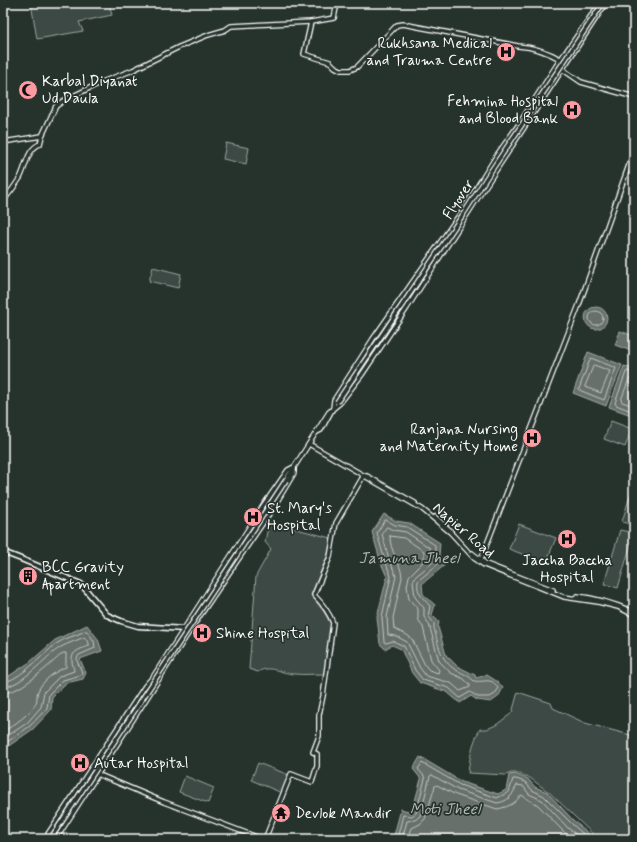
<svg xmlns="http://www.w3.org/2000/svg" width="637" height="842" viewBox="0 0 637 842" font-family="Mynerve,sans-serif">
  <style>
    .green { fill: #3e4944; stroke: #9ea4a2 }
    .water { fill: #67706c; stroke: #a4a9a7 }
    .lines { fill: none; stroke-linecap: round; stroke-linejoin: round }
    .shore { stroke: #c2c6c4; stroke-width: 1 }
    .secondary-casing { stroke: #fff; stroke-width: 6 }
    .primary-casing { stroke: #fff; stroke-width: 7 }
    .secondary { stroke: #26332d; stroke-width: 3.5 }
    .primary { stroke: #26332d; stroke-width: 4 }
    .secondary-bridge-casing { stroke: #fff; stroke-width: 6; stroke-linecap: butt }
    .secondary-bridge { stroke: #26332d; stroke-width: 3.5 }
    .labels { text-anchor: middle; stroke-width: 3.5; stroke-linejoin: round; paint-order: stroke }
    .poi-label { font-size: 15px; fill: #fff; stroke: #26332d; text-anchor: start }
    .street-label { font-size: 15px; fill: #fff; stroke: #26332d }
    .water-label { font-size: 16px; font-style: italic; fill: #b3b8b6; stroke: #26332d }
  </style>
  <rect width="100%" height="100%" fill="#26332d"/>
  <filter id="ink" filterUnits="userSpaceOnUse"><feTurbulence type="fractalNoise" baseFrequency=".025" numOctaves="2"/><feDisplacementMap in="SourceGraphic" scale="8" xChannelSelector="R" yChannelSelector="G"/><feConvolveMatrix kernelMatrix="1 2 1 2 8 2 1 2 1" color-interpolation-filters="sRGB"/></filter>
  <g filter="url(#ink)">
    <g class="green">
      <path d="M31,3H109L112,15L79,22L83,31L37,39Z"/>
      <path d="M226,143L249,148L246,164L223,159Z"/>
      <path d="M153,267L181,274L178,288L149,281Z"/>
      <path d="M611,421L632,429L625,447L604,439Z"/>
      <path d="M631,492L634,493V525L622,522Z"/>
      <path d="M269,522L331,538L328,554L311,595L324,612L331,624L324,674C314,674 304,675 295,674C282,674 270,664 258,672L249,669L256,576L271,549L265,542Z"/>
      <path d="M519,524L556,538L546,563L509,549Z"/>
      <path d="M620,530L634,533L618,588L604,584Z"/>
      <path d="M518,692L551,703L553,708L585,723L634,736V839H598L550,793L530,778L520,773H511L506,775L468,773C470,756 472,744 480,729H487L496,725L512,713Z"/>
      <path d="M258,763L289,775L282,793L251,780Z"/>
      <path d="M185,776L214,788L208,803L179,792Z"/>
    </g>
    <g class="water">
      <circle cx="596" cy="318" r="11"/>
      <path d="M620,331L634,336V352L615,345Z"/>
      <path d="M588,352L622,365L606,406L573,393Z"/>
      <path d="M624,366L634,369V416L609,407Z"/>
      <path d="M384,514L396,521L409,523L440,543L439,555L446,564L422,584L423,594L435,605L432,615L439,622L438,627L446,655L457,666L475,675L476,678L487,675L498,682L503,688L498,697L491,702L477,700L471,696L460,703L447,692L420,683L412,673L401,649L392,645L385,649L380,644L377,617L387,577L381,563L372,532Z"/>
      <path d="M87,625L98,639L102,651L80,659L86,673L83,679L66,683L52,697L51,710L33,729L3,750V679L9,676L30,662L55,640Z"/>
      <path d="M420,757L462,782L498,794L506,790L509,775L516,774L528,779L535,787L547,792L574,821L595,839H393L401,809L412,812L421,779L413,769Z"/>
    </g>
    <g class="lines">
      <g class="shore">
        <circle cx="596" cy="318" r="7"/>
        <path d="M591,358L616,368L604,400L579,390Z"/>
        <path d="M594,365L610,371L601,393L585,387Z"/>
        <path d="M634,373L628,371L626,372L615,403L616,405L634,412"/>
        <path d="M634,378L629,379L621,400L622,402L634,406"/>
        <path d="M386,520L395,525L407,527L435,545V556L439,563L418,581C416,593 423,598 430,606L428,616L434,623V628C438,643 440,661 456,670C464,674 468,675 474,681C484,683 493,676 498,689L495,694L490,697H478L470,692L460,698L449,688L423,680L415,670L404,646L393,641L386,643L384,642L382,617L391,576L385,561L377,533L384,521Z"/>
        <path d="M387,527L393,530L406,532L430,548V557L432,563L415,577L413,582L415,597L424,608V617L429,624L439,661L451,673L464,679L470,685V687L460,691L451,683L426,676L420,668L407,642L396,636L388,635L387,617L396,576L389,559L382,534Z"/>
        <path d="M390,536L404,538L424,551V561L409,576L407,586L409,599L418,609V619L423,627L431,660L439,670L438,673L429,670L425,665L412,639L407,635L394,629L393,618L402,577C401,563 389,550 390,536Z"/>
        <path d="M3,682C19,681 43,654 56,644C64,638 76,636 85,631H87L94,641L95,648L79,655L77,658V661L82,672L81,675L63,680L49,694L47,708L30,726L3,745"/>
        <path d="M3,687C23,686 44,657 61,647C68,643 76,641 84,637L89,643V646C82,648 70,652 72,661C72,665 74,668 74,671L60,676L44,692L41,707L27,723L3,739"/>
        <path d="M3,693C21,693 50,664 63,653H66V667C57,670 42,681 38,691C36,695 38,699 36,703C32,713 12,726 3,732"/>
        <path d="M397,839L403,815L412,816L416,813L425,779L424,776L418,769L422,763L460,785L497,798L509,792L513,779H516L525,782L532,790L544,796L572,824L589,839"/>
        <path d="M402,839L407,821L415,820L420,816L430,776L432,775L458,790L497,803C510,801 512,795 517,785L523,786L529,794L542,800L568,828L582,839"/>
        <path d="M408,839L412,828L420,824L425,819L435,786L437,785L456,795L497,809C503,808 510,806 515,802C518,799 519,797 522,795L527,799L538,805L564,832L573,839"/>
      </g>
      <g class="secondary-casing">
        <g id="secondary">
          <path d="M311,22L304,54L330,62L335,67L341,70H350L357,67L397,25L403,24L518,46C534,47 548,52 562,60"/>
          <path d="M562,69L581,82L634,97"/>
          <path d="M3,142L42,136"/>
          <path d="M3,201C9,194 15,186 20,178C26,167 27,149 40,144L42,136L56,106L63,101L102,82L133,70L179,47L208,35L225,30L231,26L311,22L334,18L337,3"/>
          <path d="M333,408L334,400L373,339L462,211L497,155L519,124L556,66L600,3"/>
          <path d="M317,432L321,430L332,410"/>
          <path d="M309,444L422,509L451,533L474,558L484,565L564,597L598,602L618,607L634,615"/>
          <path d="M367,476L415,503"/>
          <path d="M286,480L329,412L340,403L361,376L407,308L479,196L606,3"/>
          <path d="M435,517L451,531"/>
          <path d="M472,553L486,564L553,590"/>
          <path d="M480,562L579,305L634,151"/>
          <path d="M577,596C597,598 615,604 634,612"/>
          <path d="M97,774L164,802L262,839"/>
          <path d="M3,836L8,839"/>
          <path d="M49,839L48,834L145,686L153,677L263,506L288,470L294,467V473L273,508L195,623L56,839"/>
          <path d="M265,839L291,774L312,782L317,766V754L313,752L319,736V715L323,696L333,623C329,612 323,604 314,595L330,557L336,523L364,475"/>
        </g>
      </g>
      <g class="primary-casing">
        <path id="primary" d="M3,552L21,559L81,584L107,615L121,621L138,626L184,629L190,631"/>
      </g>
      <use href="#secondary" class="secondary"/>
      <use href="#primary" class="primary"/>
      <g class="secondary-bridge-casing">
        <g id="secondary-bridge">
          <path d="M337,402L464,213L487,177L603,3"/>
          <path d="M51,838L286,480"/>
        </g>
      </g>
      <use href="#secondary-bridge" class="secondary-bridge"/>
    </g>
  </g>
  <defs>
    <g id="hospital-disc" transform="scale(1)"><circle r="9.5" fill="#ff9aa2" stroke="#26332d"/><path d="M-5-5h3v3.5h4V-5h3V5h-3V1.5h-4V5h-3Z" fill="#111"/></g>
    <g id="mosque-disc" transform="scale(1)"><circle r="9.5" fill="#ff9aa2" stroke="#26332d"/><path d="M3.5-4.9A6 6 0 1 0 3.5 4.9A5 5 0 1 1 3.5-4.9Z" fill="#111"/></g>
    <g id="building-disc" transform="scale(1)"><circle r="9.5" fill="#ff9aa2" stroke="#26332d"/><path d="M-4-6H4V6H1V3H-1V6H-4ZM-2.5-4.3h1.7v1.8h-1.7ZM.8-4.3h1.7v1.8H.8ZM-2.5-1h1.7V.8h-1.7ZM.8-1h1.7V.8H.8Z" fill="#111"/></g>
    <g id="temple-disc" transform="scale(1)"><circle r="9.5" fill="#ff9aa2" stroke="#26332d"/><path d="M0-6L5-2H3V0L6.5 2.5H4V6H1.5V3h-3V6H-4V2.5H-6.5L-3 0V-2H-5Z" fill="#111"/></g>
  </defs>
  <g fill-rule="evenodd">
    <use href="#hospital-disc" x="506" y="52"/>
    <use href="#mosque-disc" x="28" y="90"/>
    <use href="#hospital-disc" x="572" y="110"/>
    <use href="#hospital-disc" x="532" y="438"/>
    <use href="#hospital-disc" x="253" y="517"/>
    <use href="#hospital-disc" x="567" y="539"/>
    <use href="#building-disc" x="28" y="576"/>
    <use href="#hospital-disc" x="202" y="633"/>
    <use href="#hospital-disc" x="80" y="763"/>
    <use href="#temple-disc" x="281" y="813"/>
  </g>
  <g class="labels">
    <g class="poi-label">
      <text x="492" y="48" text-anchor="end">Rukhsana Medical<tspan x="492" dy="17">and Trauma Centre</tspan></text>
      <text x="42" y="86">Karbal Diyanat<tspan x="42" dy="17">Ud Daula</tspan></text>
      <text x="558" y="106" text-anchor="end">Fehmina Hospital<tspan x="558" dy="17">and Blood Bank</tspan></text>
      <text x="518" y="434" text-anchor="end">Ranjana Nursing<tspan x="518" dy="17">and Maternity Home</tspan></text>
      <text x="267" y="513">St. Mary's<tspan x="267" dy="17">Hospital</tspan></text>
      <text x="567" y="565" text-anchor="middle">Jaccha Baccha<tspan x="567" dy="17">Hospital</tspan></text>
      <text x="42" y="572">BCC Gravity<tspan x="42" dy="17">Apartment</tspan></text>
      <text x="216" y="638">Shine Hospital</text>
      <text x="94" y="768">Autar Hospital</text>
      <text x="295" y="818">Devlok Mandir</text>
    </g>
    <g class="street-label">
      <text transform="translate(458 199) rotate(-57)" y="5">Flyover</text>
      <text transform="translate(464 530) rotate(41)" y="5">Napier Road</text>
    </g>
    <g class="water-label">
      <text x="409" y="563">Jamuna Jheel</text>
      <text x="445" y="814">Moti Jheel</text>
    </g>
  </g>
  <rect width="637" height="842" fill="none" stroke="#26332d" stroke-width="16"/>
  <rect x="8" y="8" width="621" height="826" fill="none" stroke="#fff" stroke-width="1.5" filter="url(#ink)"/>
</svg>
